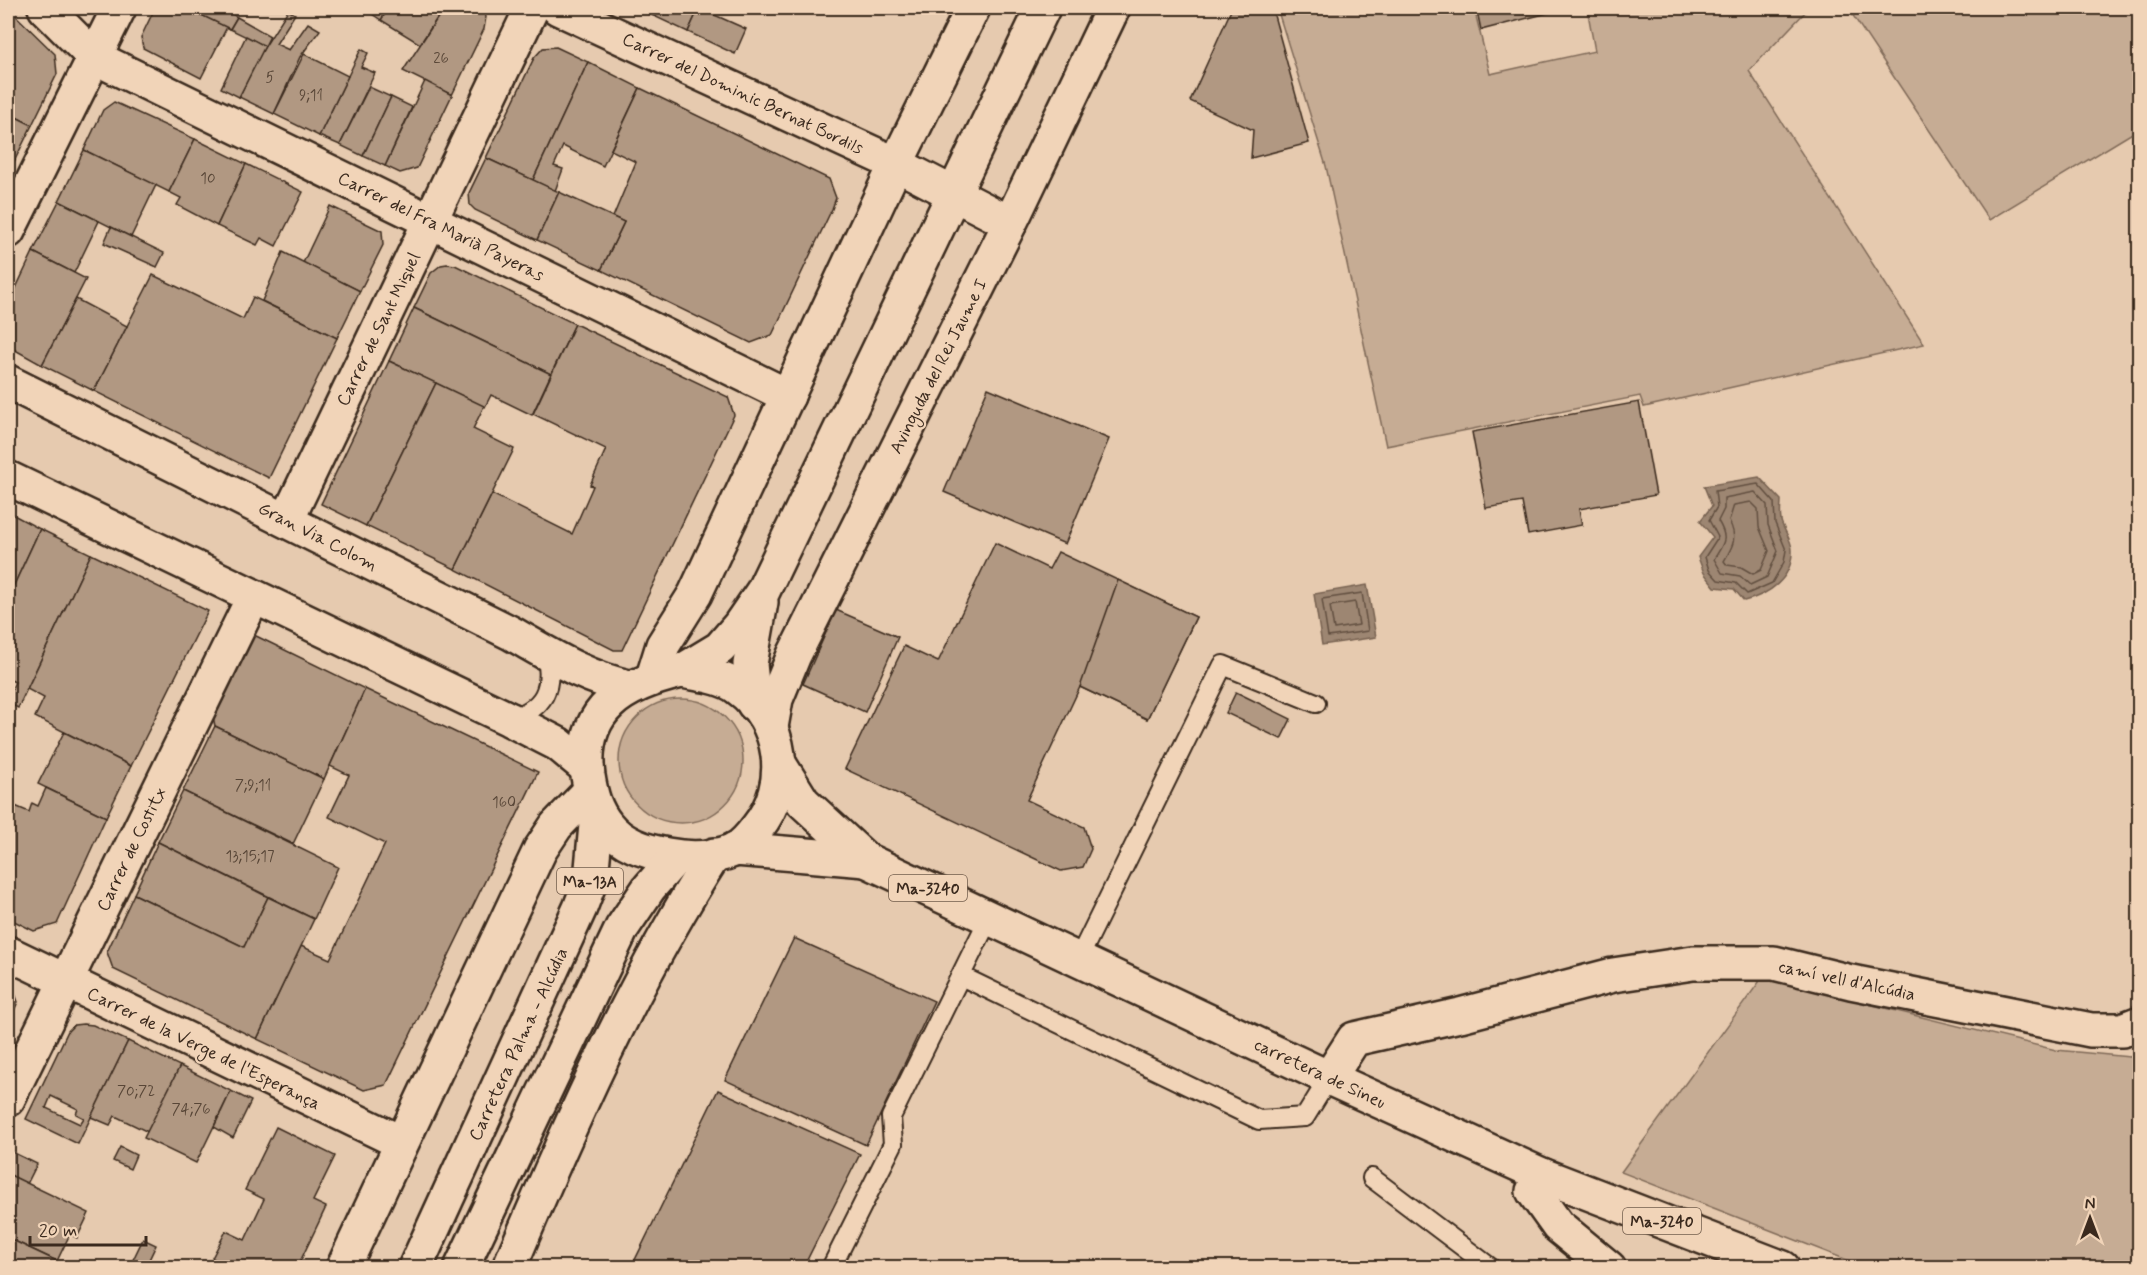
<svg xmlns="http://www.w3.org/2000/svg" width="2147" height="1275" viewBox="0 0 2147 1275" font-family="Mynerve,sans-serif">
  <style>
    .green { fill: #c6ac94; stroke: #806b59; stroke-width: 1.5 }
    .water { fill: #9d8672; stroke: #766150; stroke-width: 1.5 }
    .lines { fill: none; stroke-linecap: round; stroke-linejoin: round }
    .shore { stroke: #624f40; stroke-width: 1.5 }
    .building { fill: #b19882; stroke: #3b2a1e; stroke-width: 1.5; fill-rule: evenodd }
    .lane-casing { stroke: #3b2a1e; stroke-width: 22 }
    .street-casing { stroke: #3b2a1e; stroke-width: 38 }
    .secondary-casing { stroke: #3b2a1e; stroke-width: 38 }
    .primary-casing { stroke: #3b2a1e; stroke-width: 38 }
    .highway-casing { stroke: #3b2a1e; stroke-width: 38 }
    .lane { stroke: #f1d4b8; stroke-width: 18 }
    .street { stroke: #f1d4b8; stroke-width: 33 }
    .secondary { stroke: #f1d4b8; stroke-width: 33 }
    .primary { stroke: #f1d4b8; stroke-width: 33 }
    .highway { stroke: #f1d4b8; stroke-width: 33 }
    .labels { text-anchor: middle; stroke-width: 4.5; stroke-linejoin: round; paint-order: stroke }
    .number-label { font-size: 15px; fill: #584637 }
    .shield { fill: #f1d4b8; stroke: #725d4c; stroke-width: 1.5 }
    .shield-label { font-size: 16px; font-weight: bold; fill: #3b2a1e }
    .street-label { font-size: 18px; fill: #3b2a1e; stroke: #f1d4b8 }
  </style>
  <rect width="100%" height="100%" fill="#e6caaf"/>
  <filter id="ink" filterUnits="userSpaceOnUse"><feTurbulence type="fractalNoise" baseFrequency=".0167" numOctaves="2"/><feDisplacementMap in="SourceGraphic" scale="12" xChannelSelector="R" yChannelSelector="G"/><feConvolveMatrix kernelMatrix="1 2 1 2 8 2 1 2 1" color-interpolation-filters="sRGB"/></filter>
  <g filter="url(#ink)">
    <g class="green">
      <path d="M1277,8H1474L1490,74L1595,51L1587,8H1809L1749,71L1924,344L1644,407L1640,396L1386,446L1326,166Z"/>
      <path d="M1848,8H2139V129L1989,220Z"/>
      <circle cx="681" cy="761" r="62"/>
      <path d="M1762,978L2056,1050L2130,1057L2139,1053V1267H1865L1621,1172Z"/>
    </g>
    <g class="water">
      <path d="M1759,477L1781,500C1781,507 1779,517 1782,524C1785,532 1792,541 1792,550C1793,579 1768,595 1744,601L1734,589L1715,587L1704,573L1698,557L1713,537L1700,521L1712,506L1704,486Z"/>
      <path d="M1367,585L1376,637L1322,645L1314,594Z"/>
    </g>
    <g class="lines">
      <g class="shore">
        <path d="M1758,484L1774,502L1775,523L1786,550L1784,562L1772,583L1747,594L1736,583L1718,580L1709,570L1705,557L1718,537L1709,520L1717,507L1715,491Z"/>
        <path d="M1755,492L1767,505L1768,525L1778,551L1767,577L1750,585L1740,576L1722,573L1714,559C1724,543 1729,539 1718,521L1724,509V498Z"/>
        <path d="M1751,502L1758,509L1759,527L1769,551L1761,570L1753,574L1741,567L1727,565L1724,561C1733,546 1738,538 1729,521L1734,505Z"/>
        <path d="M1362,593L1368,631L1328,637L1322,599Z"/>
        <path d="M1355,602L1359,625L1334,629L1330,606Z"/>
      </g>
    </g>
    <g class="building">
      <path d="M8,8L55,54L57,74L32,125L8,113Z"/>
      <path d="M155,8H187L227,27L201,78L143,48L141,37Z"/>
      <path d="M200,8H223L237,17L230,29L197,13Z"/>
      <path d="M363,8H389L381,20Z"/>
      <path d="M389,8H444L420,44L381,20Z"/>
      <path d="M444,8H481L486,17L484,29L452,95L403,71Z"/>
      <path d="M635,8H660L656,17Z"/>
      <path d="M660,8H699L688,32L656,17Z"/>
      <path d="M699,8L746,29L735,54L688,32Z"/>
      <path d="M1232,8H1272L1309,143L1251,158L1253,130L1190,101Z"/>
      <path d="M1492,8H1551L1552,12L1481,30L1477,11Z"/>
      <path d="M288,10L295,14L276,44L289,50L308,23L320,30L300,57L274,114L239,97L262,51Z"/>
      <path d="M237,17L270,36L265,46L230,29Z"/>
      <path d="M246,36L265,46L239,97L221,88Z"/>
      <path d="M556,47L588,62L533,180L486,158L534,58L543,48Z"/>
      <path d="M361,49L368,53L361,67L375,73L340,145L319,136Z"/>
      <path d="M304,54L348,76L319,136L274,114Z"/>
      <path d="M588,62L640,88L603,166L563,146L554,166L563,169L555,191L533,180Z"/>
      <path d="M425,81L452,95L417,168L400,173L385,166Z"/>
      <path d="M369,87L391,97L363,156L340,145Z"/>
      <path d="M640,88L829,179L836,198L832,209L772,335L751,343L601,270L624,222L613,217L636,162L611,150Z"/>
      <path d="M391,97L412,107L385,166L363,156Z"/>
      <path d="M114,102L195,139L169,192L84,150L103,110Z"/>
      <path d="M8,113L32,125L8,174Z"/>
      <path d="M195,139L246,164L217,226L177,205L181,198L169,192Z"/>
      <path d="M84,150L156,185L131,237L59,201Z"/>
      <path d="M486,158L559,192L537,240L475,210L470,205L469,193Z"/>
      <path d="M246,164L303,192L276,246L261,238L257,245L217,226Z"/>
      <path d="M559,192L624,222L601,270L537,240Z"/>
      <path d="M59,201L99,221L74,273L33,252Z"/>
      <path d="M330,206L382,231L383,245L360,291L303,263Z"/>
      <path d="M111,227L164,253L157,267L104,243Z"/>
      <path d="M33,252L86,279L42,365L8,346V305Z"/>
      <path d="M283,252L360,291L337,338L262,301Z"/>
      <path d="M447,264L455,265L575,324L551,374L414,308L431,273L441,265Z"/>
      <path d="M153,275L243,319L253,297L337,338L269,478L94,391Z"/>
      <path d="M76,299L127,326L94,391L42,365Z"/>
      <path d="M414,308L551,374L532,415L491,395L485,407L389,361Z"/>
      <path d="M575,324L728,397L734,415L622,650H614L455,569L492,494L572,534L593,486L590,485L606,449L533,414Z"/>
      <path d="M389,361L436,383L366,526L321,504Z"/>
      <path d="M436,383L484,406L473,429L514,449L455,569L366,526Z"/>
      <path d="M988,388L1109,439L1065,544L944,492Z"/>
      <path d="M1639,402L1656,495L1579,509L1582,525L1528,535L1522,502L1486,508L1472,432Z"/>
      <path d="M8,512L40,529L8,598Z"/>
      <path d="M40,529L91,554L18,708L8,703V697L15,682L8,679V598Z"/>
      <path d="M995,543L1049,569L1058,552L1196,617L1147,719L1080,687L1027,800L1084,827L1091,849L1083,867L1061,871L845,769L904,646L938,662Z"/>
      <path d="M91,554L208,611L131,766L35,717L44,698L27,689Z"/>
      <path d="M1118,580L1196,617L1147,719L1080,687Z"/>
      <path d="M836,610L898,637L865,712L803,684Z"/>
      <path d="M252,634L365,689L324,779L215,726L213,717Z"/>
      <path d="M365,689L538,772L386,1085L364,1090L257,1039L301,946L330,959L385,844L329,817L349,775L330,766Z"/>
      <path d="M1236,692L1291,719L1281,739L1226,713Z"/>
      <path d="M215,726L324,779L293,844L183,791Z"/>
      <path d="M64,732L131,766L106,817L38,784Z"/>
      <path d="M46,788L106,817L57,924L34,931L8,918V803L29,812L32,803L38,806Z"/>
      <path d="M183,791L338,867L314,919L158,842Z"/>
      <path d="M158,842L268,897L244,947L134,894Z"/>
      <path d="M134,894L244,947L268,897L314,919L257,1039L113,969L107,952Z"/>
      <path d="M794,938L934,1001L866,1145L725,1080Z"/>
      <path d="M8,983L12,985L18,1002L8,1023Z"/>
      <path d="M83,1024L93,1025L128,1041L78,1144L26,1119L68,1031L74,1025ZM51,1096L78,1109L76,1114L84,1118L80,1124L46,1108Z"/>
      <path d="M128,1041L180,1066L148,1132L115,1116L110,1125L91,1117Z"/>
      <path d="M180,1066L231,1091L196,1163L144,1138Z"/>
      <path d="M718,1090L860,1154L803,1268H631Z"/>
      <path d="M231,1091L251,1101L233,1138L214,1127Z"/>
      <path d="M276,1127L335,1156L313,1201L326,1207L297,1268H232L212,1258L226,1231L245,1240L264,1199L245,1190Z"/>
      <path d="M120,1147L136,1155L130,1169L113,1161Z"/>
      <path d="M10,1151L37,1164L27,1184L8,1174Z"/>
      <path d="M8,1174L89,1213L77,1238L70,1234L57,1261L8,1238Z"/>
      <path d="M8,1238L63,1264L61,1268H8Z"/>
      <path d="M143,1239L156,1245L145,1268H129Z"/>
      <path d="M219,1261L232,1268H216Z"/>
    </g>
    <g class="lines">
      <g class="lane-casing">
        <g id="lane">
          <path d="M509,719C545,709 554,688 546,652"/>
          <path d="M1079,958L1223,665L1316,703"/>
          <path d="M961,976L1259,1120L1305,1117L1329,1078"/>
          <path d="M1372,1178L1491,1268"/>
          <path d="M831,1268L893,1144L891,1117L989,918"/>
        </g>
      </g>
      <g class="street-casing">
        <g id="street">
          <path d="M45,8L94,57L788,396"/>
          <path d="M558,8L896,164L1010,223"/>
          <path d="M8,231L119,8"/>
          <path d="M287,520L532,8"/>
          <path d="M653,677L663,645L695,594L896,164L973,8"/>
          <path d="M771,727L776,699L794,655L1015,213L1113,8"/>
          <path d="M8,953L400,1142"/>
          <path d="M1329,1078L1354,1039L1460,1015L1613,975L1693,963H1774L1851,982L2091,1030H2122L2140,1023"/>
          <path d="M8,1099L253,598"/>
          <path d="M1542,1175L1533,1191L1558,1226L1609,1268"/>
          <path d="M343,1268L540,850L556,826L590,791"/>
          <path d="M509,1268C569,1126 631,985 714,855"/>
        </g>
      </g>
      <g class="secondary-casing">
        <g id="secondary">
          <path d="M8,382L511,633C550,655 585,678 629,687"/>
          <path d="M8,478L509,719L558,744L587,768"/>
        </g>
      </g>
      <g class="primary-casing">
        <g id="primary">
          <path d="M780,765L803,802L866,860L1329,1078L1542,1175L1783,1268"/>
          <path d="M735,849L866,860"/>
        </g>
      </g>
      <g class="highway-casing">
        <g id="highway">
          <path d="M682,671L720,648L739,626L763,591L1043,8"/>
          <path d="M682,671C701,675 722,676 738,688C784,721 792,785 757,828C751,836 743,846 734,850C713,859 688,859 667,855C644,851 622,844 607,825C595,810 591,795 588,776C579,709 624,684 682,671Z"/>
          <path d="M754,704L750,664L761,602"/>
          <path d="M415,1268L580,908L591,879L597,814"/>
          <path d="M461,1268L622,928L649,888L676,857"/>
        </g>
      </g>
      <use href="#lane" class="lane"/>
      <use href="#street" class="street"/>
      <use href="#secondary" class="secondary"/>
      <use href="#primary" class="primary"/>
      <use href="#highway" class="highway"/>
    </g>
  </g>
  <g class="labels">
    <g class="number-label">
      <text x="441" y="63">26</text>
      <text x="270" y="82">5</text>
      <text x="311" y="100">9;11</text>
      <text x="208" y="183">10</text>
      <text x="253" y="790">7;9;11</text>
      <text x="504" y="807">160</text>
      <text x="250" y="861">13;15;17</text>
      <text x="136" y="1096">70;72</text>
      <text x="191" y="1114">74;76</text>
    </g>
    <g class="shield">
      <rect x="557" y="868" width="66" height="26" rx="4.5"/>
      <rect x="889" y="875" width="78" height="26" rx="4.5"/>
      <rect x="1623" y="1208" width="78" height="26" rx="4.5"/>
    </g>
    <g class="shield-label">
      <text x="590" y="887">Ma-13A</text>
      <text x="928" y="894">Ma-3240</text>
      <text x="1662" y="1227">Ma-3240</text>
    </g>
    <g class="street-label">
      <text transform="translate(743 93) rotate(25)" y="6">Carrer del Dominic Bernat Bordils</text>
      <text transform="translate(441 226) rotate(26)" y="6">Carrer del Fra Marià Payeras</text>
      <text transform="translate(378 329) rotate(-64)" y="6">Carrer de Sant Miquel</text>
      <text transform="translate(938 366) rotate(-63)" y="6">Avinguda del Rei Jaume I</text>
      <text transform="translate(318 536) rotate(27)" y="6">Gran Via Colom</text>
      <text transform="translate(131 849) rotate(-64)" y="6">Carrer de Costitx</text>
      <text transform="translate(1847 980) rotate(12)" y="6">camí vell d'Alcúdia</text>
      <text transform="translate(518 1044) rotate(-65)" y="6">Carretera Palma - Alcúdia</text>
      <text transform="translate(204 1048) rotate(26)" y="6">Carrer de la Verge de l'Esperança</text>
      <text transform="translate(1320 1073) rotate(25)" y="6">carretera de Sineu</text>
    </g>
  </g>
  <rect width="2147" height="1275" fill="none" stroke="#f1d4b8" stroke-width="30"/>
  <rect x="15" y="15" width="2117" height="1245" fill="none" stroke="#3b2a1e" stroke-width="2" filter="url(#ink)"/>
  <g transform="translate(2090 1218)" stroke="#f1d4b8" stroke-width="4.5" paint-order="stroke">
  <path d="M0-4.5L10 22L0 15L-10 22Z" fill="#3b2a1e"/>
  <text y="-9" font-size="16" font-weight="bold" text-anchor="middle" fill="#3b2a1e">N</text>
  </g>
  <path d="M30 1236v9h116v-9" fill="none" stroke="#3b2a1e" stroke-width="3"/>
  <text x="39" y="1236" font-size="18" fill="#3b2a1e" stroke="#f1d4b8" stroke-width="4.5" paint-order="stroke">20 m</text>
</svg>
